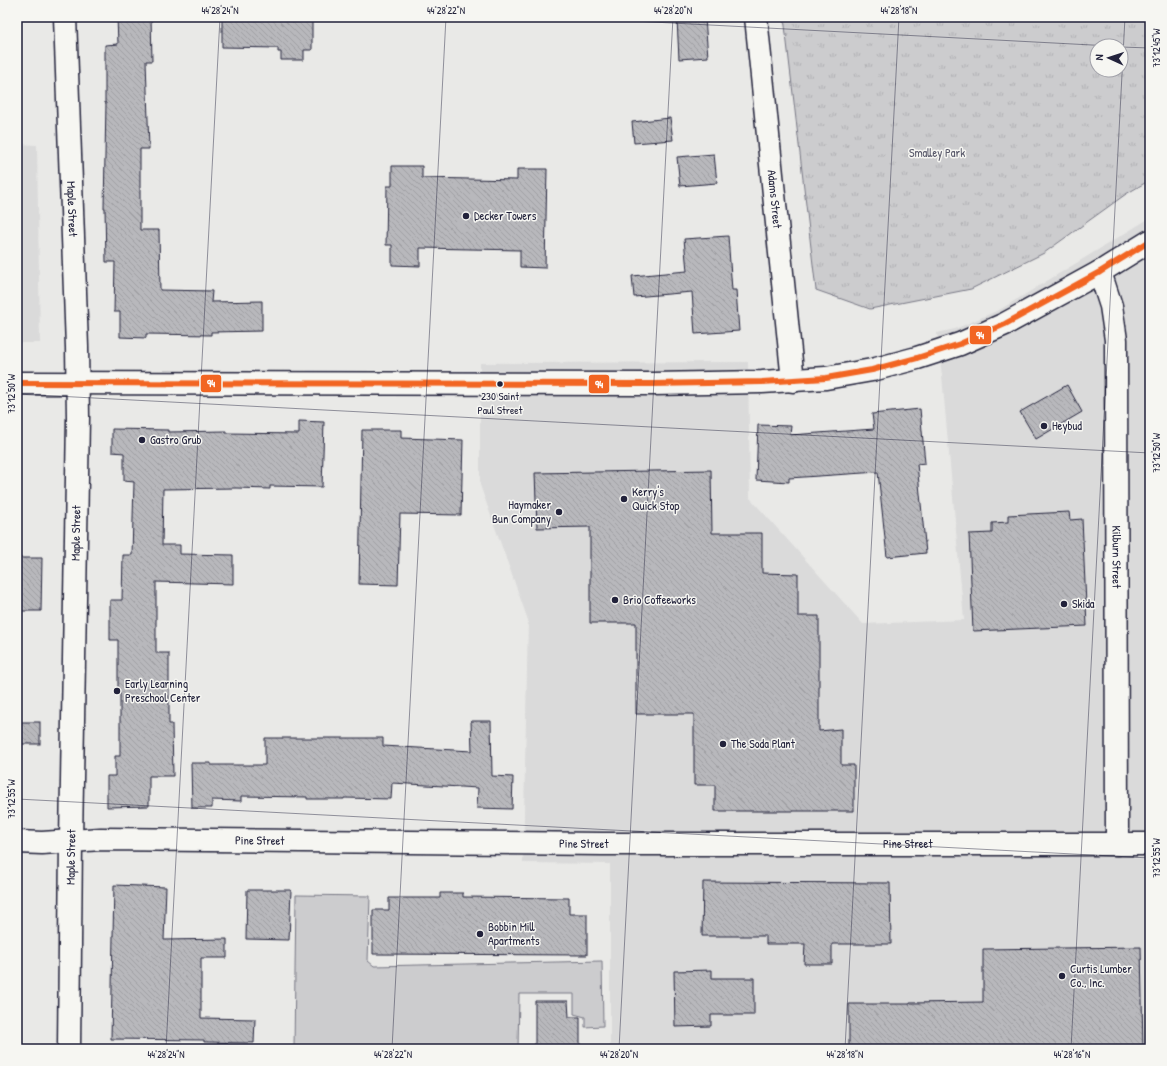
<svg xmlns="http://www.w3.org/2000/svg" width="1167" height="1066" viewBox="0 0 1167 1066" font-family="'Patrick Hand',sans-serif">
  <style>
    .built { fill: #dadada }
    .grass { fill: #ccccce; stroke: #777784 }
    .park { fill: url(#park-tufts); stroke: #777784; fill-rule: evenodd }
    .building { fill: url(#building-back-hatch); stroke: #22223b }
    .lines { fill: none; stroke-linecap: round; stroke-linejoin: round }
    .minor-casing { stroke: #22223b; stroke-width: 25 }
    .tertiary-casing { stroke: #22223b; stroke-width: 25 }
    .secondary-casing { stroke: #22223b; stroke-width: 25 }
    .minor { stroke: #f6f6f2; stroke-width: 22 }
    .tertiary { stroke: #f6f6f2; stroke-width: 22 }
    .secondary { stroke: #f6f6f2; stroke-width: 22 }
    .bus-1-casing { stroke: #f6f6f2; stroke-width: 9 }
    .bus-1 { stroke: #f26522; stroke-width: 6 }
    .ticks { fill: none; stroke: #22223b; stroke-width: 1; stroke-opacity: 0.45 }
    .poi-dot { fill: #22223b; stroke: #f6f6f2; stroke-width: 1.5 }
    .labels { text-anchor: middle; stroke-width: 3; stroke-linejoin: round; paint-order: stroke }
    .bus-label { font-size: 11px; fill: #22223b; stroke: #f6f6f2 }
    .park-label { font-size: 12px; fill: #555567; stroke: #f6f6f2 }
    .street-label { font-size: 12px; fill: #22223b; stroke: #f6f6f2 }
    .poi-label { font-size: 12px; fill: #22223b; stroke: #f6f6f2; text-anchor: start }
    .line-badge { stroke: #f6f6f2; stroke-width: 1.5 }
    .badge-label { font-size: 11px; text-anchor: middle; font-weight: bold; fill: #fff }
    .neatline { fill: none; stroke: #22223b; stroke-width: 1.5 }
    .ticks-label { font-size: 10px; text-anchor: middle; fill: #22223b }
  </style>
  <defs>
    <pattern id="park-tufts" width="24" height="20" patternUnits="userSpaceOnUse"><rect width="24" height="20" fill="#ccccce"/><path d="M3 7l-1-3M5 7V3M7 7l1-3M15 17l-1-3M17 17v-4M19 17l1-3" fill="none" stroke="#afafb2"/></pattern>
    <pattern id="building-back-hatch" width="6" height="6" patternUnits="userSpaceOnUse"><rect width="6" height="6" fill="#b8b8bc"/><path d="M-1 5l2 2M0 0l6 6M5-1l2 2" fill="none" stroke="#9e9ea2"/></pattern>
  </defs>
  <rect width="100%" height="100%" fill="#e9e9e7"/>
  <filter id="ink" filterUnits="userSpaceOnUse"><feTurbulence type="fractalNoise" baseFrequency=".025" numOctaves="2"/><feDisplacementMap in="SourceGraphic" scale="8" xChannelSelector="R" yChannelSelector="G"/><feConvolveMatrix kernelMatrix="1 2 1 2 8 2 1 2 1" color-interpolation-filters="sRGB"/></filter>
  <g filter="url(#ink)">
    <g class="built">
      <path d="M17,144L37,145L40,343H17Z"/>
      <path d="M1150,218V1049H610V864L523,863L528,620L480,485V363L748,362L750,498L863,624L964,620L942,376L937,333L955,329L1001,309Z"/>
    </g>
    <path class="grass" d="M296,895L370,896L368,961L374,966L602,961L603,1026L585,1027V1017L574,1014V994H519L518,1049H294Z"/>
    <path class="park" d="M784,17H1150V180L1126,194L1044,253L971,289L870,309L816,290ZM1097,46H1121V70H1097Z"/>
    <g class="building">
      <path d="M117,17H151L152,61H146L149,149H140V230H159L160,290L212,291L211,302L262,301V331L211,332V335L146,334V338L120,337V312H114L115,262H106L105,208H104L106,103H105V45L118,44Z"/>
      <path d="M222,17H312V50H304V60H281V52H278V48L222,47Z"/>
      <path d="M705,18L708,57L679,59L677,19Z"/>
      <path d="M670,118L673,140L634,143L632,122Z"/>
      <path d="M714,154L717,183L680,186L677,157Z"/>
      <path d="M392,166H422V178L517,180V169H547L545,268L520,267V250L420,248V266L392,265V245H386L387,186H392Z"/>
      <path d="M728,236L732,290H736L739,331L695,334L692,292L634,297L632,276L687,271L684,239Z"/>
      <path d="M1067,385L1082,412L1036,439L1020,412Z"/>
      <path d="M920,409L925,463L917,464L926,553L887,557L878,472L789,478V482L756,480L758,425L791,426L790,435L874,429L872,414Z"/>
      <path d="M299,421L324,422L322,487L270,486V489L236,488L163,489L162,545H180V554L233,555V584L156,582V653H169V724H172L173,776H149V806L107,807V776H115V756H120V693H118V640H110V600H122L123,555H132L134,482L124,481V453L112,452V429L168,430V432L226,431V433L299,434Z"/>
      <path d="M362,430H401V438L463,440L461,515L400,514L398,585L359,584Z"/>
      <path d="M711,470L712,533H762V573L798,574V616H819V731L841,729V765H854V811H715V785H694V714H636V623H590V527L537,528L535,473Z"/>
      <path d="M1069,512L1070,520L1082,519L1087,626L973,631L969,534L992,533V523L1008,522V515Z"/>
      <path d="M17,558H42L41,611H17Z"/>
      <path d="M471,721H491L492,776L513,777L512,809L477,808L478,788L392,783L391,799L344,798V799H307V797L241,796V801L212,800V808H192L191,763H211V765H265V738H383V746L472,751Z"/>
      <rect x="17" y="722" width="23" height="22"/>
      <path d="M703,882L890,883L891,944H832V964H804L805,944H766V936H702Z"/>
      <path d="M114,885L166,887L164,940L227,939V958H201V1018L255,1019L254,1043L204,1042V1040L111,1039Z"/>
      <path d="M247,890H291L289,940L246,939Z"/>
      <path d="M440,893H463V897L569,898V914H587V955L373,954V910H389V898H440Z"/>
      <path d="M1141,947L1143,1049H849V1004H910V1003L983,1002V949Z"/>
      <path d="M712,970V978H754V1015H711V1026L675,1027L674,971Z"/>
      <path d="M535,1001H568L569,1017H580V1049H535Z"/>
    </g>
    <g class="lines">
      <g class="minor-casing">
        <g id="minor">
          <path id="s1" d="M756,17L793,381"/>
          <path id="s2" d="M1100,272L1111,306L1116,340L1117,844"/>
        </g>
      </g>
      <g class="tertiary-casing">
        <g id="tertiary">
          <path id="s3" d="M65,17L77,347L78,417L71,841L69,1049"/>
          <path d="M17,383L653,384L762,382L826,378L872,370L917,358L960,344L1005,324L1100,272L1150,241"/>
        </g>
      </g>
      <g class="secondary-casing">
        <g id="secondary">
          <path id="s4" d="M17,842L42,843L101,839L603,844H1150"/>
        </g>
      </g>
      <use href="#minor" class="minor"/>
      <use href="#tertiary" class="tertiary"/>
      <use href="#secondary" class="secondary"/>
      <g class="bus-1-casing">
        <path id="bus-1" d="M17,383L653,384L762,382L826,378L872,370L917,358L960,344L1005,324L1100,272L1150,241"/>
      </g>
      <use href="#bus-1" class="bus-1"/>
    </g>
  </g>
  <path class="ticks" d="M557,17L1111,46M1121,47L1150,48M17,394L1150,453M17,799L1150,858M166,1049L220,17M392,1049L446,17M619,1049L673,17M845,1049L899,17M1071,1049L1125,17"/>
  <g class="poi-dot">
    <circle cx="466" cy="216" r="4"/>
    <circle cx="500" cy="384" r="3.5"/>
    <circle cx="1044" cy="426" r="4"/>
    <circle cx="142" cy="440" r="4"/>
    <circle cx="624" cy="499" r="4"/>
    <circle cx="559" cy="512" r="4"/>
    <circle cx="615" cy="600" r="4"/>
    <circle cx="1064" cy="604" r="4"/>
    <circle cx="117" cy="691" r="4"/>
    <circle cx="723" cy="744" r="4"/>
    <circle cx="480" cy="934" r="4"/>
    <circle cx="1062" cy="976" r="4"/>
  </g>
  <g class="labels">
    <g class="bus-label">
      <text x="500" y="400">230 Saint<tspan x="500" dy="14">Paul Street</tspan></text>
    </g>
    <g class="park-label">
      <text x="937" y="157">Smalley Park</text>
    </g>
    <g class="street-label">
      <text dy="4" stroke="none"><textPath href="#s1" startOffset="183">Adams Street</textPath></text>
      <text dy="4" stroke="none"><textPath href="#s3" startOffset="192">Maple Street</textPath></text>
      <text transform="translate(76 533) rotate(-89)" y="4">Maple Street</text>
      <text dy="4" stroke="none"><textPath href="#s2" startOffset="287">Kilburn Street</textPath></text>
      <text dy="4" stroke="none"><textPath href="#s4" startOffset="243">Pine Street</textPath></text>
      <text dy="4" stroke="none"><textPath href="#s4" startOffset="567">Pine Street</textPath></text>
      <text dy="4" stroke="none"><textPath href="#s4" startOffset="891">Pine Street</textPath></text>
      <text transform="translate(71 857) rotate(-89)" y="4">Maple Street</text>
    </g>
    <g class="poi-label">
      <text x="474" y="220">Decker Towers</text>
      <text x="1052" y="430">Heybud</text>
      <text x="150" y="444">Gastro Grub</text>
      <text x="632" y="496">Kerry's<tspan x="632" dy="14">Quick Stop</tspan></text>
      <text x="551" y="509" text-anchor="end">Haymaker<tspan x="551" dy="14">Bun Company</tspan></text>
      <text x="623" y="604">Brio Coffeeworks</text>
      <text x="1072" y="608">Skida</text>
      <text x="125" y="688">Early Learning<tspan x="125" dy="14">Preschool Center</tspan></text>
      <text x="731" y="748">The Soda Plant</text>
      <text x="488" y="931">Bobbin Mill<tspan x="488" dy="14">Apartments</tspan></text>
      <text x="1070" y="973">Curtis Lumber<tspan x="1070" dy="14">Co., Inc.</tspan></text>
    </g>
  </g>
  <g class="line-badge">
    <rect x="969" y="325" width="23" height="20" rx="4" fill="#f26522"/>
    <rect x="200" y="374" width="22" height="19" rx="4" fill="#f26522"/>
    <rect x="588" y="374" width="22" height="20" rx="4" fill="#f26522"/>
  </g>
  <g class="badge-label">
    <text x="980" y="339">94</text>
    <text x="211" y="387">94</text>
    <text x="599" y="388">94</text>
  </g>
  <rect width="1167" height="1066" fill="none" stroke="#f6f6f2" stroke-width="44"/>
  <g transform="translate(1109 58) rotate(273)"><circle r="19" fill="#f6f6f2" stroke="#a1a1a9"/>
  <path d="M0-3L7 15L0 10L-7 15Z" fill="#22223b"/>
  <text y="-6" font-size="11" font-weight="bold" text-anchor="middle" fill="#22223b">N</text>
  </g>
  <rect x="22" y="22" width="1123" height="1022" class="neatline"/>
  <g class="ticks-label">
    <text x="220" y="14">44°28'24"N</text>
    <text x="446" y="14">44°28'22"N</text>
    <text x="673" y="14">44°28'20"N</text>
    <text x="899" y="14">44°28'18"N</text>
    <text transform="translate(1156 48) rotate(-90)" y="4">73°12'45"W</text>
    <text transform="translate(11 394) rotate(-90)" y="4">73°12'50"W</text>
    <text transform="translate(1156 453) rotate(-90)" y="4">73°12'50"W</text>
    <text transform="translate(11 799) rotate(-90)" y="4">73°12'55"W</text>
    <text transform="translate(1156 858) rotate(-90)" y="4">73°12'55"W</text>
    <text x="166" y="1058">44°28'24"N</text>
    <text x="393" y="1058">44°28'22"N</text>
    <text x="619" y="1058">44°28'20"N</text>
    <text x="845" y="1058">44°28'18"N</text>
    <text x="1072" y="1058">44°28'16"N</text>
  </g>
</svg>
